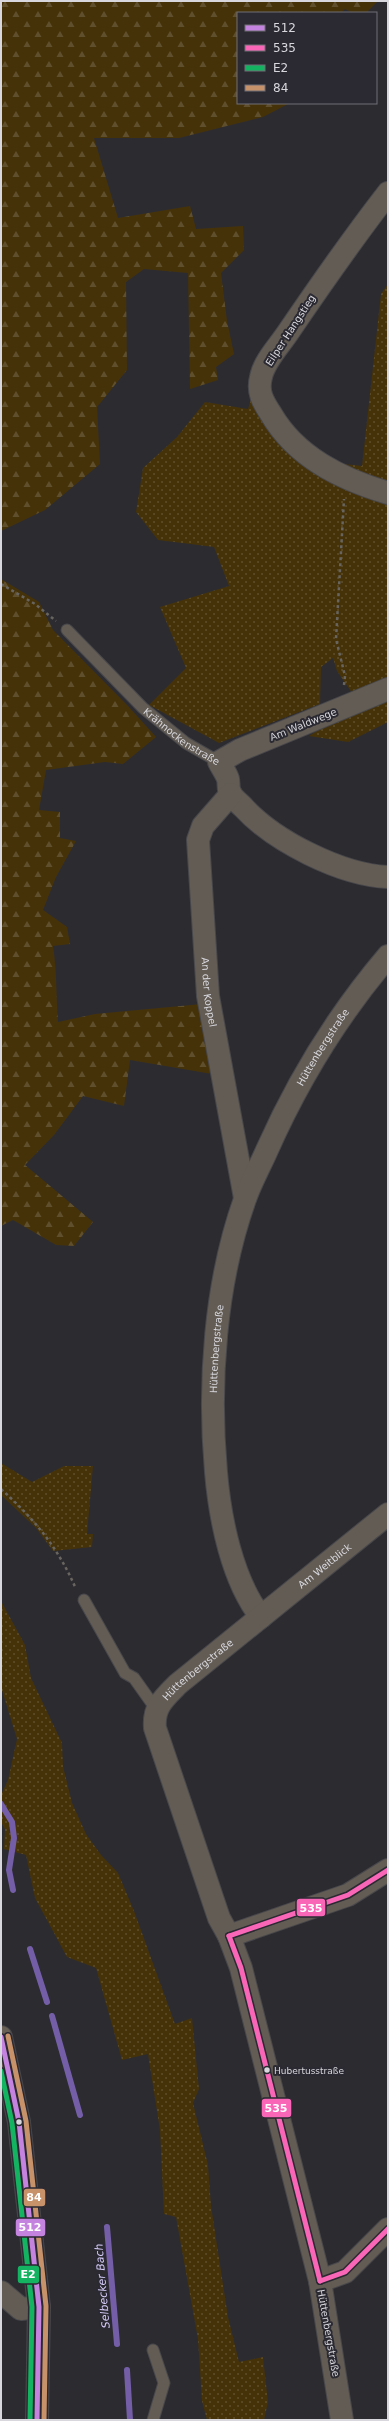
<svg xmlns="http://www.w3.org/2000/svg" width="389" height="2421" viewBox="0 0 389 2421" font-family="'DejaVu Sans',sans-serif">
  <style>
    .grass { fill: url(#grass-dots) }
    .forest { fill: url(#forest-firs) }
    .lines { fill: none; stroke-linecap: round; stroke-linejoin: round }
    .stream { stroke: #735ea7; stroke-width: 6 }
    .service-casing { stroke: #48474b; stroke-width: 13 }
    .minor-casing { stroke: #48474b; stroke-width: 24 }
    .secondary-casing { stroke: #48474b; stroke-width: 24 }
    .path { stroke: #686560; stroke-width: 2.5; stroke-dasharray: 3 3; stroke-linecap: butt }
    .service { stroke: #625c54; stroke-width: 11 }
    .minor { stroke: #625c54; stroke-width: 22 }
    .secondary { stroke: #686054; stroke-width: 22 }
    .bus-1-casing { stroke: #2b2932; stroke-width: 8 }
    .bus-2-casing { stroke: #2b2932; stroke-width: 8 }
    .bus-3-casing { stroke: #2b2932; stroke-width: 8 }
    .bus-4-casing { stroke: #2b2932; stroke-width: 8 }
    .bus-1 { stroke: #c483df; stroke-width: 5 }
    .bus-2 { stroke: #fa66b7; stroke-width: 5 }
    .bus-3 { stroke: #13b361; stroke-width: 5 }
    .bus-4 { stroke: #c7916a; stroke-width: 5 }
    .bus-dot { fill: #d8d7dd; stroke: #2b2932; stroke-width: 1.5 }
    .labels { text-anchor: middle; stroke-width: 4; stroke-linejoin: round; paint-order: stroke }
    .bus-label { font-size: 9px; fill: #d8d7dd; stroke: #2b2932; text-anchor: start }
    .street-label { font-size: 10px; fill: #d8d7dd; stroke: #2b2932 }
    .water-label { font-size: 11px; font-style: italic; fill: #d6ccf8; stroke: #2b2932 }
    .line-badge { stroke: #2b2932; stroke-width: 1.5 }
    .badge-label { font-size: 11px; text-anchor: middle; font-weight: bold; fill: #fff }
  </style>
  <defs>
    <pattern id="grass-dots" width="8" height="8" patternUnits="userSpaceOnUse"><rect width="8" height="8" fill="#453209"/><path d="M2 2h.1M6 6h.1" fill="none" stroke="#5f4f2c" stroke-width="1.8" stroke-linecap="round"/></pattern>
    <pattern id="forest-firs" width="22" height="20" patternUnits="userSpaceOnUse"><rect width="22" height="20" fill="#453209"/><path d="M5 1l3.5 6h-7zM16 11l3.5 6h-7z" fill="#5f4f2c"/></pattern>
  </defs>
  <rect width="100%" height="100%" fill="#2c2b30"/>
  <g class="grass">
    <path d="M388,284V722L348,742L309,736L342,715L361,706L337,671L333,658L321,667L320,704L219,743L149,705L186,668L160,607L229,586L214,547L158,540L136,512L143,468L177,437L205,402L248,409L251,399L294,434L343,470L344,464L362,466L381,294Z"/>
    <path d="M1,1463L32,1482L64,1466H93L87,1534H93L92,1547L53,1551L36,1528L1,1495Z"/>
    <path d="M1,1601L25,1645L31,1678L62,1743L63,1766L72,1803L86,1834L101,1855L118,1873L134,1911L175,2024L192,2018L199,2089L193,2103L208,2165L211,2206L228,2317L239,2362L263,2357L268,2402L264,2420H207L202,2401L198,2339L176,2217L164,2214L160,2130L148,2054L122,2060L96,1968L67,1957L35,1898L26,1855L4,1849L5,1829L1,1822V1795L8,1780L17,1739L1,1687Z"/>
  </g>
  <g class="forest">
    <path d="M1,1H378L366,13H353L345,9L341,13H238V103H290L263,117L179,138H94L118,218L190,206L196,229L243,226L244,250L221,273L227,321L234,354L216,367L218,380L190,389L188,273L144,269L126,282L127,370L97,407L100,464L45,510L1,531Z"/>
    <path d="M1,579L39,602L53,630L128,706L156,737L123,764L105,762L46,770L39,810L60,812V838L76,841L56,877L43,910L67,927L70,944L53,946C57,972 56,996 58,1022L95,1014L202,1004L218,1075L130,1060L124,1106L83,1096L54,1135L25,1165L93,1222L74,1246L56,1245L13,1220L1,1226Z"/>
  </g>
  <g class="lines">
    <g class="stream">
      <path d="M1,1804L12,1822L14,1838L9,1870L13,1890"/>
      <path d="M30,1949L47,2002"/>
      <path d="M52,2016L80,2115"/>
      <path d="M107,2227L117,2344"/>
      <path d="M127,2370L130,2420"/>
    </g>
    <g class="service-casing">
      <g id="service">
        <path id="s1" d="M67,630L143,708L186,743L219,762"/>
        <path d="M84,1600L125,1673L134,1678L156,1709"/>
        <path d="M153,2350L164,2383L153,2420"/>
      </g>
    </g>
    <g class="minor-casing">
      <g id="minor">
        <path d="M388,193C353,238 321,284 289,331C280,345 264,361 261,377C257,392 263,402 271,414C296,457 341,479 388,493"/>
        <path d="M388,689L240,750L219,762C222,768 226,773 228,779C229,783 228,789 230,794C233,798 239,803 243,807C274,841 341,875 388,877"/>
        <path id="s2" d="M231,794L203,826L198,840L208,996L245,1198"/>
        <path id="s3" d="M261,1617C232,1580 220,1519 216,1472C208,1384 215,1283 245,1199C251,1182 260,1166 267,1150C299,1078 337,1016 388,956"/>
        <path d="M229,1936L348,1895L388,1870"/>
        <path d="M320,2281L345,2272L388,2229"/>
        <path d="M1,2292L21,2309L39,2307"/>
        <path id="s4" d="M342,2420L320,2281L241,1968L229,1936L219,1918L155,1728C153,1707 164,1698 178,1684L388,1514"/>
      </g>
    </g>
    <g class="secondary-casing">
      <path id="secondary" d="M1,2037L19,2122L39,2307L37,2420"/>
    </g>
    <g class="path">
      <path d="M1,584L35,604L56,621"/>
      <path d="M344,685L345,676L336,639L344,499"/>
      <path d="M1,1489C34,1519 58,1547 76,1589"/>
    </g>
    <use href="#service" class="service"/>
    <use href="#minor" class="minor"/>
    <use href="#secondary" class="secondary"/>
    <g class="bus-1-casing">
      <path id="bus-1" d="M1,2037L19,2122L39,2307L37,2420"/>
    </g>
    <g class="bus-2-casing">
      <g id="bus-2">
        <path d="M229,1936L241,1968L320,2281"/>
        <path d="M229,1936L348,1895L388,1870"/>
        <path d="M320,2281L345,2272L388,2229"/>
      </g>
    </g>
    <g class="bus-3-casing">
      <path id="bus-3" d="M1,2071L12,2123L32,2307L30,2420"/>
    </g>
    <g class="bus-4-casing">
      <path id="bus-4" d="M8,2036L26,2121L46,2306L44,2420"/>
    </g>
    <use href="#bus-1" class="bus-1"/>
    <use href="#bus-2" class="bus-2"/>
    <use href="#bus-3" class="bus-3"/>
    <use href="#bus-4" class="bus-4"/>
  </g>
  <g class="bus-dot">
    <circle cx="267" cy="2070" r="3.5"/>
    <circle cx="19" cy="2122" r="3.5"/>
  </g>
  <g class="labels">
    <g class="bus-label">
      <text x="274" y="2074">Hubertusstraße</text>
    </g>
    <g class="street-label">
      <text transform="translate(290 330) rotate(-57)" y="4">Eilper Hangstieg</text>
      <text transform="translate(303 724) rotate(-22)" y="4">Am Waldwege</text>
      <text dy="4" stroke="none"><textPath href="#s1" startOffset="157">Krähnockenstraße</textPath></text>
      <text dy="4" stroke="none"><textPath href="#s2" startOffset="210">An der Koppel</textPath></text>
      <text dy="4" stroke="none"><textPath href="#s3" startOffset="601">Hüttenbergstraße</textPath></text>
      <text dy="4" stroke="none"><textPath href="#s3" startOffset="277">Hüttenbergstraße</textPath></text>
      <text dy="4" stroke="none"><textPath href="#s4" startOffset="959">Am Weitblick</textPath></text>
      <text dy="4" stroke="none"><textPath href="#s4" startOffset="795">Hüttenbergstraße</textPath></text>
      <text transform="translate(329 2333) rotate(80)" y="4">Hüttenbergstraße</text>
    </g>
    <g class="water-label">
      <text transform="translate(102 2286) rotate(-95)" y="4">Selbecker Bach</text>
    </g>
  </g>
  <g class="line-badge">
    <rect x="296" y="1898" width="30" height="19" rx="4" fill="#fa66b7"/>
    <rect x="261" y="2098" width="31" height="20" rx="4" fill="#fa66b7"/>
    <rect x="23" y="2188" width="23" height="19" rx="4" fill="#c7916a"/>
    <rect x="15" y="2218" width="31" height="19" rx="4" fill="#c483df"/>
    <rect x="17" y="2265" width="23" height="19" rx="4" fill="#13b361"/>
  </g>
  <g class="badge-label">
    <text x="311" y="1912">535</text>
    <text x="276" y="2112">535</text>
    <text x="34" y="2201">84</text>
    <text x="30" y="2231">512</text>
    <text x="28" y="2278">E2</text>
  </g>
  <rect width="389" height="2421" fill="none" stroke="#d8d7dd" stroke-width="4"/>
  <rect x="237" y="12" width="140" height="92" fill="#2b2932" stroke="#706f76"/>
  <rect x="245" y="25" width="20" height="6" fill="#c483df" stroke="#706f76"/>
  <text x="273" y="32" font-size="12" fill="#d8d7dd">512</text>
  <rect x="245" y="45" width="20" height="6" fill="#fa66b7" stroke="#706f76"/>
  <text x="273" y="52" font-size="12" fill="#d8d7dd">535</text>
  <rect x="245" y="65" width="20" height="6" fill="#13b361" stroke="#706f76"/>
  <text x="273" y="72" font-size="12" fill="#d8d7dd">E2</text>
  <rect x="245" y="85" width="20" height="6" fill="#c7916a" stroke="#706f76"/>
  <text x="273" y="92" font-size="12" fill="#d8d7dd">84</text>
</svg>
